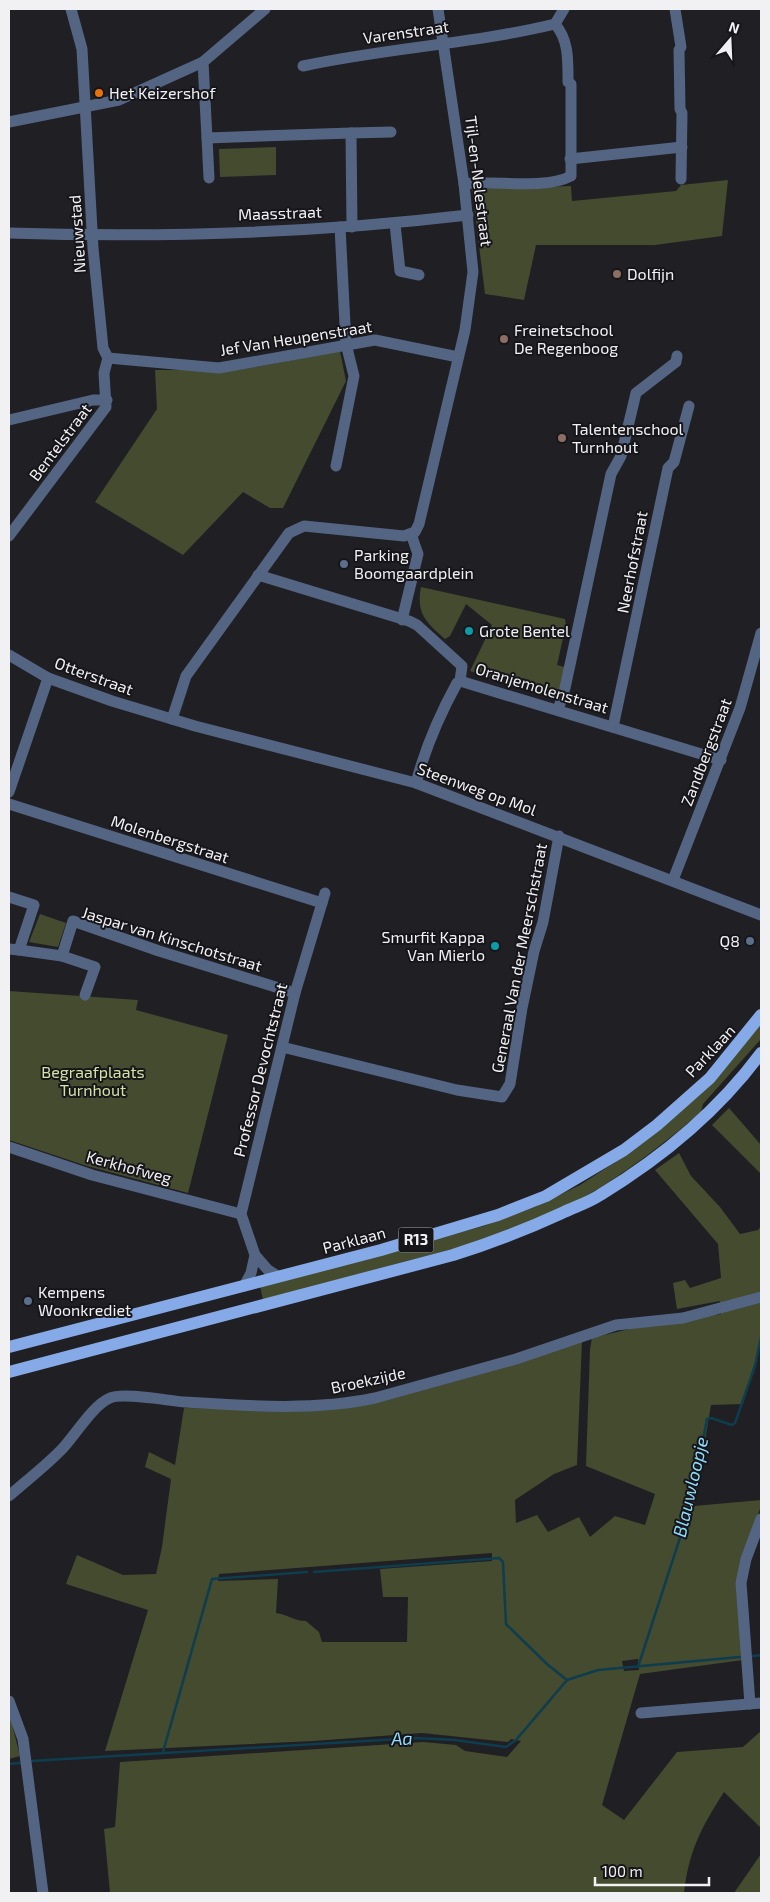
<svg xmlns="http://www.w3.org/2000/svg" width="770" height="1902" viewBox="0 0 770 1902" font-family="'Exo 2',sans-serif">
  <style>
    .green { fill: #444b2f; fill-rule: evenodd }
    .lines { fill: none; stroke-linecap: round; stroke-linejoin: round }
    .stream { stroke: #0d3d4e; stroke-width: 2.5 }
    .minor { stroke: #536583; stroke-width: 11 }
    .major { stroke: #86aae8; stroke-width: 12 }
    .food-dot { fill: #e8710a; stroke: #16161a; stroke-width: 2 }
    .education-dot { fill: #8d6e63; stroke: #16161a; stroke-width: 2 }
    .service-dot { fill: #5c6f8a; stroke: #16161a; stroke-width: 2 }
    .culture-dot { fill: #0f9aa8; stroke: #16161a; stroke-width: 2 }
    .labels { text-anchor: middle; stroke-width: 4; stroke-linejoin: round; paint-order: stroke }
    .shield { fill: #16161a; stroke: #afafb3; stroke-width: 1 }
    .shield-label { font-size: 15px; font-weight: bold; fill: #f1f1f4 }
    .street-label { font-size: 16px; fill: #f1f1f4; stroke: #16161a }
    .poi-label { font-size: 16px; fill: #f1f1f4; stroke: #16161a; text-anchor: start }
    .park-label { font-size: 16px; fill: #d2e3a2; stroke: #16161a }
    .water-label { font-size: 18px; font-style: italic; fill: #8fdcfb; stroke: #16161a }
  </style>
  <rect width="100%" height="100%" fill="#201f23"/>
  <g class="green">
    <path d="M276,147V175L220,177L219,149Z"/>
    <path d="M728,180L722,236L655,245H536L524,300L485,294L472,189L571,186L572,201L676,191L681,185Z"/>
    <path d="M340,351L346,381L283,508H270L243,492L183,555L95,502L157,409L155,370H239Z"/>
    <path d="M421,587L565,619L566,625L557,665L568,668L559,699L470,671L492,625L466,604L450,636L445,639C426,622 416,614 421,587Z"/>
    <path d="M40,914L66,923L58,947L29,942Z"/>
    <path d="M9,991L138,1000L136,1010L228,1035L188,1193L87,1166L9,1140Z"/>
    <path d="M761,1022V1039L703,1104L701,1112C654,1152 604,1190 547,1216C503,1236 454,1249 406,1261C359,1274 311,1287 263,1300L260,1286L484,1226L535,1207L580,1185L620,1159Z"/>
    <path d="M729,1108L761,1145V1174L712,1125Z"/>
    <path d="M679,1153L691,1176L720,1207L740,1234L758,1230L761,1226V1340L743,1404L711,1405L694,1506L761,1500V1506L743,1558V1660L640,1674L602,1805L624,1820L677,1752L743,1747L761,1731V1828L724,1792C701,1828 689,1850 684,1893H110L104,1829L115,1827L120,1762L423,1742L456,1745L465,1751L507,1757L521,1741L511,1739L508,1742L422,1733L313,1741L105,1751L148,1610L66,1584L77,1555L123,1575L156,1574L162,1547L171,1479L145,1467L149,1452L175,1465L184,1408L317,1410L582,1340L577,1465L554,1474L515,1500L516,1523L537,1515L548,1532L579,1517L590,1537L615,1516L645,1525L655,1494L586,1466L590,1349L592,1338L646,1325L721,1314L720,1301L677,1309L673,1283L685,1280L690,1288L721,1278L718,1244L655,1170ZM492,1553V1561L380,1569L383,1597H408L407,1642H322L319,1632L306,1621C294,1621 287,1614 276,1613L278,1579L218,1581L219,1574ZM638,1659L639,1670L624,1671L622,1661Z"/>
    <path d="M9,1712L20,1756L9,1759Z"/>
    <path d="M761,1854V1893H734Z"/>
  </g>
  <g class="lines">
    <g class="stream">
      <path d="M314,1572L499,1558L503,1562L506,1624L548,1665L567,1680"/>
      <path d="M753,1656L761,1655"/>
      <path d="M638,1667L690,1507L707,1419L711,1418L732,1425L735,1423L755,1366L761,1338"/>
      <path d="M163,1752L212,1579L307,1572"/>
      <path d="M32,1761L415,1738L455,1740L506,1747L516,1740L567,1680L598,1670L740,1657"/>
      <path d="M9,1764L20,1763"/>
    </g>
    <g class="minor">
      <path d="M71,9L82,49L93,248L103,348L108,358"/>
      <path d="M675,9L681,47L679,50L680,109L682,113L681,179"/>
      <path d="M203,62L207,138L351,133"/>
      <path d="M303,66C386,48 472,44 555,24L564,9"/>
      <path d="M9,122L119,100L203,62L265,9"/>
      <path d="M207,138L209,178"/>
      <path d="M570,159L682,147"/>
      <path d="M464,184C495,180 545,190 571,176V84L568,82C568,61 569,40 555,24"/>
      <path d="M395,224L400,271L419,275"/>
      <path d="M352,227L351,133L391,132"/>
      <path d="M9,233C162,238 316,233 468,215"/>
      <path d="M108,358L219,368L375,340L458,357"/>
      <path d="M9,420L93,400H107"/>
      <path d="M336,466L354,376L346,344L340,227"/>
      <path d="M9,536L106,407L104,373L108,358"/>
      <path d="M258,575L409,621L417,625L462,666L460,681"/>
      <path d="M402,620L418,554L411,534"/>
      <path d="M9,655L48,678L112,701L195,726L416,783L761,915"/>
      <path d="M460,681L721,760"/>
      <path d="M558,710L565,688L611,474L621,456L636,393L676,362L677,356"/>
      <path d="M172,719L186,676L289,533L304,526L404,536L415,532L419,524L465,330L473,272L464,184L438,9"/>
      <path d="M613,727L668,468L674,462L689,406"/>
      <path d="M416,783C425,749 440,714 457,683L460,681"/>
      <path d="M9,792L48,678"/>
      <path d="M9,804L322,903"/>
      <path d="M673,880L740,708L761,633"/>
      <path d="M9,897L34,905L19,950L9,949"/>
      <path d="M19,950L62,956L73,921L159,951L295,993"/>
      <path d="M62,956L95,967L85,995"/>
      <path d="M282,1047L457,1090L502,1097L510,1084L522,1008L534,951L543,922L559,836"/>
      <path d="M9,1147L92,1175L241,1214"/>
      <path d="M255,1255L268,1270L279,1277"/>
      <path d="M244,1286L251,1273L255,1255L241,1214L295,993L325,893"/>
      <path d="M9,1496C27,1480 47,1465 63,1448C76,1434 93,1405 110,1398C123,1392 169,1401 185,1402C248,1406 314,1411 375,1398L516,1359L616,1325L683,1318L761,1297"/>
      <path d="M9,1701L23,1739L43,1893"/>
      <path d="M750,1704L741,1583L746,1559L761,1519"/>
      <path d="M641,1713L761,1703"/>
    </g>
    <g class="major">
      <path d="M9,1347L381,1250L498,1215L546,1196L624,1150L657,1125L710,1078L761,1015"/>
      <path d="M9,1372L453,1255C491,1243 525,1230 562,1213C574,1207 588,1203 600,1195C661,1158 718,1111 761,1053"/>
    </g>
  </g>
  <circle class="food-dot" cx="99" cy="93" r="5"/>
  <g class="education-dot">
    <circle cx="617" cy="274" r="5"/>
    <circle cx="504" cy="339" r="5"/>
    <circle cx="562" cy="438" r="5"/>
  </g>
  <g class="service-dot">
    <circle cx="344" cy="564" r="5"/>
    <circle cx="750" cy="941" r="5"/>
    <circle cx="28" cy="1301" r="5"/>
  </g>
  <g class="culture-dot">
    <circle cx="469" cy="631" r="5"/>
    <circle cx="495" cy="946" r="5"/>
  </g>
  <g class="labels">
    <rect class="shield" x="398.5" y="1227.5" width="35" height="25" rx="4"/>
    <g class="shield-label">
      <text x="416" y="1245">R13</text>
    </g>
    <g class="street-label">
      <text transform="translate(406 32) rotate(-8)" y="6">Varenstraat</text>
      <text transform="translate(479 181) rotate(83)" y="6">Tijl-en-Nelestraat</text>
      <text transform="translate(280 213) rotate(-2)" y="6">Maasstraat</text>
      <text transform="translate(77 234) rotate(-94)" y="6">Nieuwstad</text>
      <text transform="translate(296 338) rotate(-9)" y="6">Jef Van Heupenstraat</text>
      <text transform="translate(60 442) rotate(-53)" y="6">Bentelstraat</text>
      <text transform="translate(632 562) rotate(-79)" y="6">Neerhofstraat</text>
      <text transform="translate(94 676) rotate(20)" y="6">Otterstraat</text>
      <text transform="translate(542 688) rotate(17)" y="6">Oranjemolenstraat</text>
      <text transform="translate(706 752) rotate(-69)" y="6">Zandbergstraat</text>
      <text transform="translate(477 789) rotate(20)" y="6">Steenweg op Mol</text>
      <text transform="translate(170 839) rotate(18)" y="6">Molenbergstraat</text>
      <text transform="translate(172 939) rotate(17)" y="6">Jaspar van Kinschotstraat</text>
      <text transform="translate(519 958) rotate(-79)" y="6">Generaal Van der Meerschstraat</text>
      <text transform="translate(710 1051) rotate(-47)" y="6">Parklaan</text>
      <text transform="translate(260 1070) rotate(-76)" y="6">Professor Devochtstraat</text>
      <text transform="translate(129 1167) rotate(15)" y="6">Kerkhofweg</text>
      <text transform="translate(354 1240) rotate(-15)" y="6">Parklaan</text>
      <text transform="translate(368 1380) rotate(-12)" y="6">Broekzijde</text>
    </g>
    <g class="poi-label">
      <text x="109" y="99">Het Keizershof</text>
      <text x="627" y="280">Dolfijn</text>
      <text x="514" y="336">Freinetschool<tspan x="514" dy="18">De Regenboog</tspan></text>
      <text x="572" y="435">Talentenschool<tspan x="572" dy="18">Turnhout</tspan></text>
      <text x="354" y="561">Parking<tspan x="354" dy="18">Boomgaardplein</tspan></text>
      <text x="479" y="637">Grote Bentel</text>
      <text x="485" y="943" text-anchor="end">Smurfit Kappa<tspan x="485" dy="18">Van Mierlo</tspan></text>
      <text x="740" y="947" text-anchor="end">Q8</text>
      <text x="38" y="1298">Kempens<tspan x="38" dy="18">Woonkrediet</tspan></text>
    </g>
    <g class="park-label">
      <text x="93" y="1078">Begraafplaats<tspan x="93" dy="18">Turnhout</tspan></text>
    </g>
    <g class="water-label">
      <text transform="translate(691 1487) rotate(-77)" y="6">Blauwloopje</text>
      <text transform="translate(402 1739) rotate(-2)" y="6">Aa</text>
    </g>
  </g>
  <rect width="770" height="1902" fill="none" stroke="#f1f1f4" stroke-width="20"/>
  <g transform="translate(730 40) rotate(19)" stroke="#16161a" stroke-width="4" paint-order="stroke">
  <path d="M0-4L9 19L0 12L-9 19Z" fill="#f1f1f4"/>
  <text y="-8" font-size="14" font-weight="bold" text-anchor="middle" fill="#f1f1f4">N</text>
  </g>
  <path d="M595 1877v8h114v-8" fill="none" stroke="#f1f1f4" stroke-width="2.5"/>
  <text x="602" y="1877" font-size="15" fill="#f1f1f4" stroke="#16161a" stroke-width="4" paint-order="stroke">100 m</text>
</svg>
